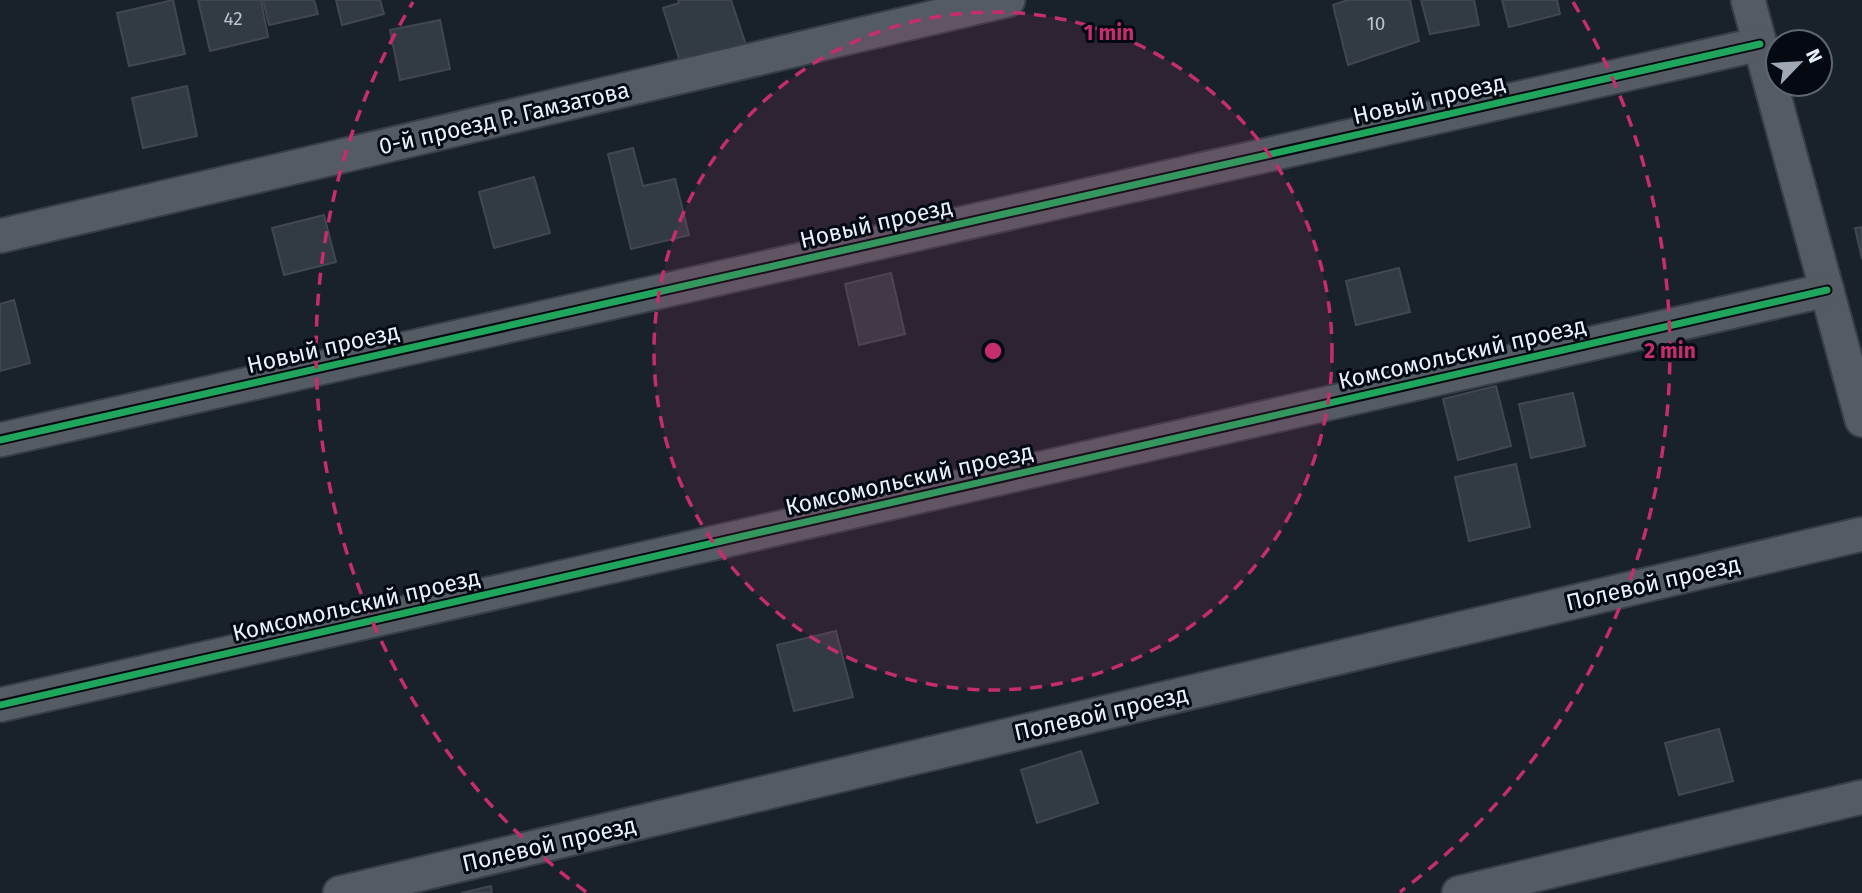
<svg xmlns="http://www.w3.org/2000/svg" width="1862" height="893" viewBox="0 0 1862 893" font-family="'Fira Sans',sans-serif">
  <style>
    .building { fill: #323a42; stroke: #404750; stroke-width: 2 }
    .lines { fill: none; stroke-linecap: round; stroke-linejoin: round }
    .street-casing { stroke: #373e46; stroke-width: 37 }
    .street { stroke: #545b63; stroke-width: 33 }
    .cycleway-casing { stroke: #050a12; stroke-width: 11 }
    .cycleway { stroke: #20a55d; stroke-width: 7 }
    .ring { fill: none; stroke: #c62e6b; stroke-width: 3.5; stroke-dasharray: 12 9 }
    .labels { text-anchor: middle; stroke-width: 6; stroke-linejoin: round; paint-order: stroke }
    .number-label { font-size: 19px; fill: #bac4d0 }
    .street-label { font-size: 23px; fill: #e7f2ff; stroke: #050a12 }
    .centre { fill: #c62e6b; stroke: #050a12; stroke-width: 3.5 }
    .ring-label { font-size: 21px; text-anchor: middle; font-weight: bold; fill: #c62e6b; stroke: #050a12; stroke-width: 6; stroke-linejoin: round; paint-order: stroke }
  </style>
  <rect width="100%" height="100%" fill="#19222b"/>
  <g class="building">
    <path d="M173,0L185,54L129,66L117,13Z"/>
    <path d="M198,0H261L268,37L210,51Z"/>
    <path d="M263,0H314L318,14L269,25Z"/>
    <path d="M336,0H380L384,14L342,25Z"/>
    <path d="M678,0H731L746,45L681,65L663,8L679,3Z"/>
    <path d="M1348,0H1410L1419,41L1348,65L1333,5Z"/>
    <path d="M1421,0H1474L1479,25L1430,34Z"/>
    <path d="M1502,0H1557L1560,14L1509,27Z"/>
    <path d="M440,20L450,69L400,80L390,30Z"/>
    <path d="M187,86L197,136L143,148L132,98Z"/>
    <path d="M633,148L643,186L675,179L689,235L631,249L608,154Z"/>
    <path d="M534,177L550,233L494,248L479,192Z"/>
    <path d="M324,215L336,262L284,275L272,228Z"/>
    <path d="M1862,227V259L1855,228Z"/>
    <path d="M1399,268L1410,312L1356,325L1346,281Z"/>
    <path d="M891,273L905,334L859,345L845,284Z"/>
    <path d="M14,300L30,363L0,371V304Z"/>
    <path d="M1496,386L1511,446L1458,460L1443,399Z"/>
    <path d="M1573,393L1585,446L1531,458L1519,404Z"/>
    <path d="M1516,464L1530,527L1469,541L1455,477Z"/>
    <path d="M836,631L853,697L794,711L777,645Z"/>
    <path d="M1719,729L1733,781L1679,795L1665,743Z"/>
    <path d="M1081,751L1098,803L1037,823L1021,770Z"/>
    <path d="M491,886L492,893H461Z"/>
  </g>
  <g class="lines">
    <g class="street-casing">
      <g id="street">
        <path d="M1748,0L1862,420"/>
        <path d="M0,236L1008,0"/>
        <path d="M0,440L1760,44"/>
        <path d="M0,705L1827,290"/>
        <path d="M340,893L1862,534"/>
        <path d="M1459,893L1862,797"/>
      </g>
    </g>
    <use href="#street" class="street"/>
    <g class="cycleway-casing">
      <g id="cycleway">
        <path d="M0,440L1760,44"/>
        <path d="M0,705L1827,290"/>
      </g>
    </g>
    <use href="#cycleway" class="cycleway"/>
  </g>
  <circle cx="993" cy="351" r="339" fill="#c62e6b" fill-opacity=".12"/>
  <g class="ring">
    <circle cx="993" cy="351" r="339"/>
    <path d="M586 892A677 677 0 0 1 413 2M1573 2A677 677 0 0 1 1400 892"/>
  </g>
  <g class="labels">
    <g class="number-label">
      <text x="233" y="25">42</text>
      <text x="1376" y="30">10</text>
    </g>
    <g class="street-label">
      <text transform="translate(1429 99) rotate(-13)" y="8">Новый проезд</text>
      <text transform="translate(504 118) rotate(-13)" y="8">0-й проезд Р. Гамзатова</text>
      <text transform="translate(876 223) rotate(-13)" y="8">Новый проезд</text>
      <text transform="translate(323 348) rotate(-13)" y="8">Новый проезд</text>
      <text transform="translate(1462 353) rotate(-13)" y="8">Комсомольский проезд</text>
      <text transform="translate(909 479) rotate(-13)" y="8">Комсомольский проезд</text>
      <text transform="translate(1653 583) rotate(-13)" y="8">Полевой проезд</text>
      <text transform="translate(356 605) rotate(-13)" y="8">Комсомольский проезд</text>
      <text transform="translate(1101 713) rotate(-13)" y="8">Полевой проезд</text>
      <text transform="translate(549 844) rotate(-13)" y="8">Полевой проезд</text>
    </g>
  </g>
  <circle cx="993" cy="351" r="10" class="centre"/>
  <g class="ring-label">
    <text x="1109" y="40">1 min</text>
    <text x="1670" y="358">2 min</text>
  </g>
  <g transform="translate(1799 63) rotate(65)"><circle r="33" fill="#050a12" stroke="#5f6771" stroke-width="2"/>
  <path d="M0-5L12 26L0 18L-12 26Z" fill="#9fa9b5"/>
  <text y="-10" font-size="19" font-weight="bold" text-anchor="middle" fill="#e7f2ff">N</text>
  </g>
</svg>
